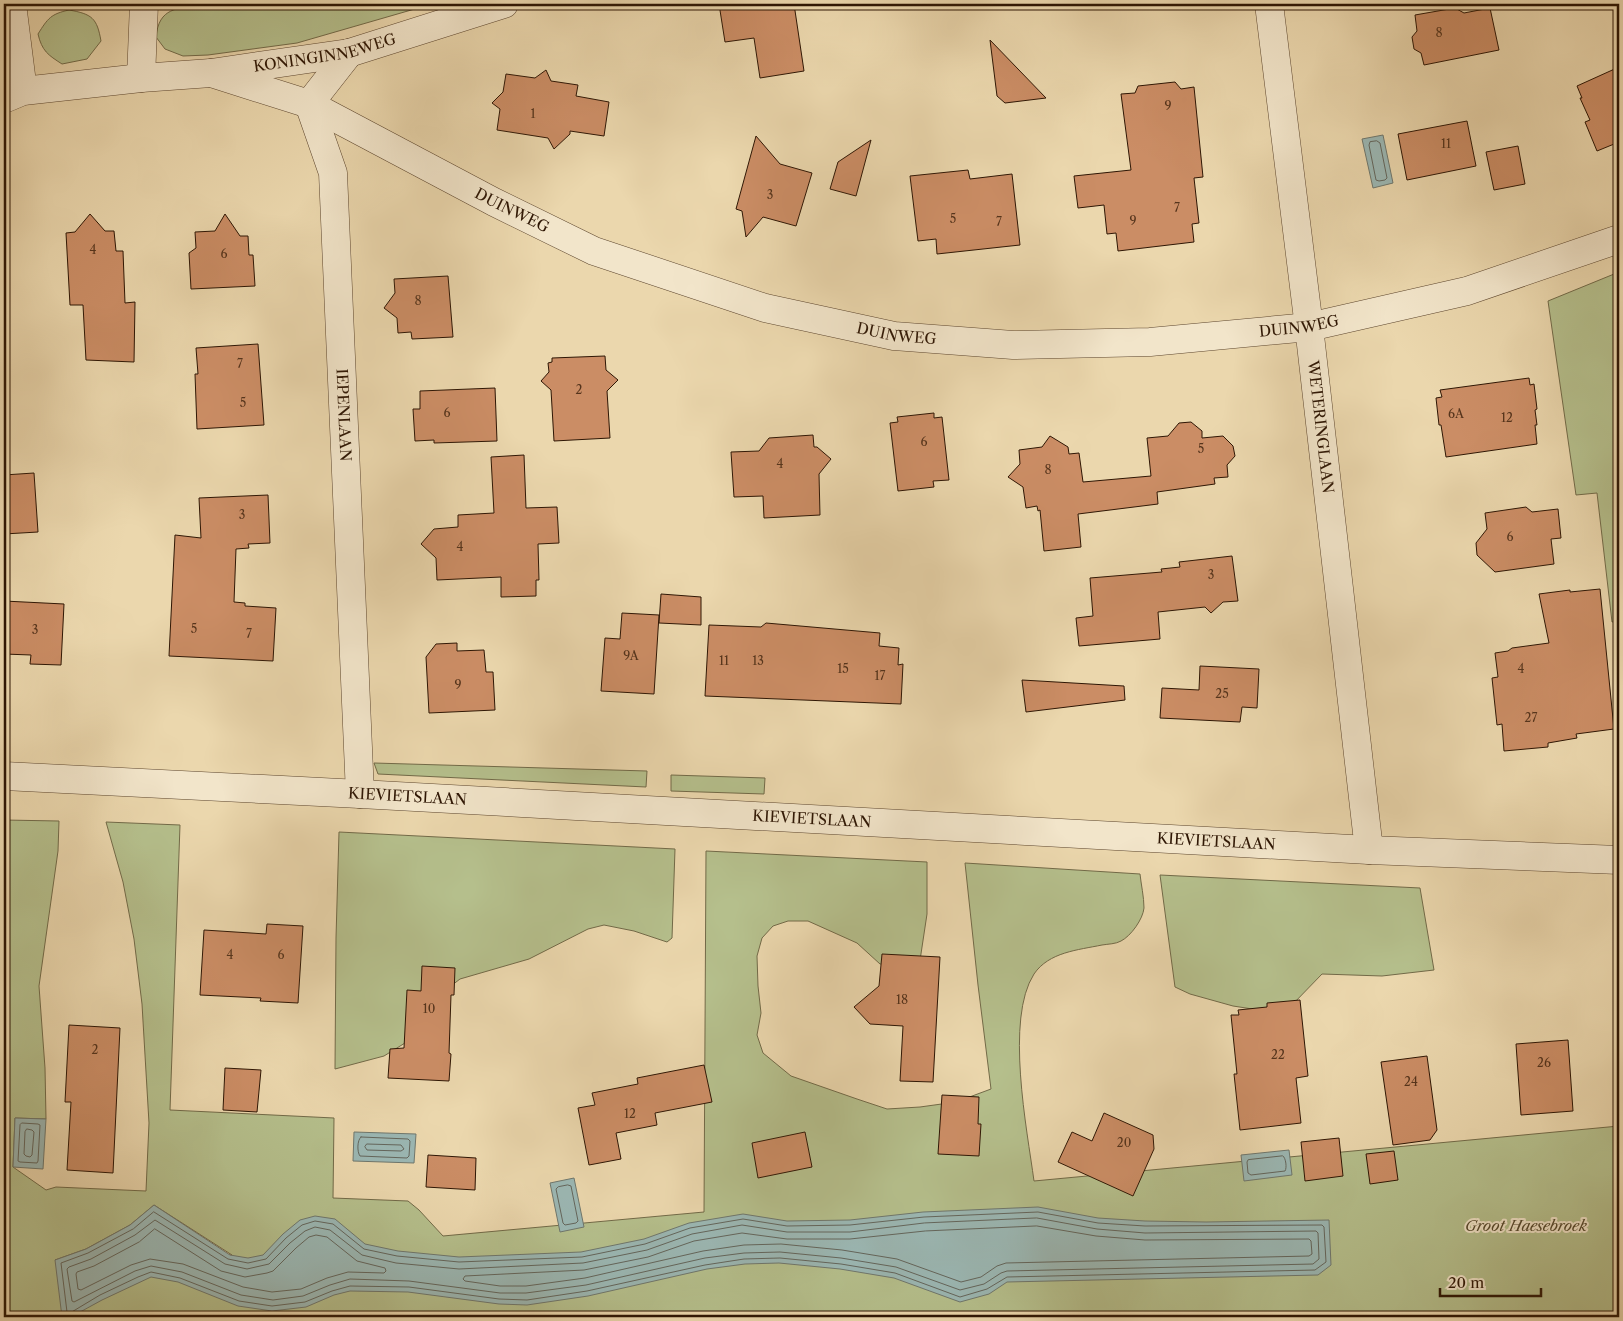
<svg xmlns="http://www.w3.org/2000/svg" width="1623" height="1321" viewBox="0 0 1623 1321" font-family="'Libre Caslon Text',serif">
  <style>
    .green { fill: #b5bf8c; stroke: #726a48; fill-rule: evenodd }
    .water { fill: #9bb7b3; stroke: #6f776d }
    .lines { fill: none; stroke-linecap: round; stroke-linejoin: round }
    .shore { stroke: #64665c; stroke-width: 1 }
    .building { fill: #cb8d65; stroke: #2e1604 }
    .minor-casing { stroke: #5d462e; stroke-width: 29 }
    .minor { stroke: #f2e5ca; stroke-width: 28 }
    .labels { text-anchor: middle; stroke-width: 4; stroke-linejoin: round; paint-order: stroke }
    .number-label { font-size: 12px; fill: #55341c }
    .street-label { font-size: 15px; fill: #2e1604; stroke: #f2e5ca }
    .park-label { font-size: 15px; font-style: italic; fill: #56492d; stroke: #f2e5ca }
  </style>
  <rect width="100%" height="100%" fill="#ebd7ad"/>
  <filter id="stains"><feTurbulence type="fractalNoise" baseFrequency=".004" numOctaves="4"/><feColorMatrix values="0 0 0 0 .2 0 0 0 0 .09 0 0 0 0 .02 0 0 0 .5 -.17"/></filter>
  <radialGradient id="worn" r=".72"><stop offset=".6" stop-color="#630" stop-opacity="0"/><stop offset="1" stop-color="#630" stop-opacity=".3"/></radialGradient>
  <g class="green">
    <path d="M202,4H432L297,43L208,55L183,56L165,49L156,37C159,7 177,9 202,4Z"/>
    <path d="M69,10C92,14 97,18 101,41L87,59L62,64C48,55 42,51 38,34C48,18 51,14 69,10Z"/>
    <path d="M1619,272V621L1612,622L1597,493L1576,495L1548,301Z"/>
    <path d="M374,763L647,771L646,787L378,774Z"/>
    <path d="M671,775L765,778L764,794L671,791Z"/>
    <path d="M4,820L59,821L58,851L39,986L45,1068L46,1119L15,1118L13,1167L46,1190L56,1187L146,1191L149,1123L142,1004L134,939L123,882L106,822L180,825L170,1110L334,1118L333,1198L408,1201L419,1210L443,1236L704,1212L706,851L927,862V914L919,967L880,964L857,943L808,921H788L773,926L762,938L757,956L758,986L761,1013L757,1035L763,1053L791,1076L857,1099L887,1109L920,1107L956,1102L991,1089L978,985L965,863L1140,874C1141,884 1144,897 1144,908C1143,919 1131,936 1121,941C1116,944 1108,944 1102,945C1078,950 1049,952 1034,974C1005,1019 1027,1129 1034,1181L1619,1126V1317H4ZM154,1205L232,1255L55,1260L86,1249L130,1225Z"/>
    <path d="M339,832L675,849L672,938L667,942L634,931L604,925L588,929L529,959L460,979L447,989L405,1043L384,1056L335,1069L336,938Z"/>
    <path d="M1160,875L1420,888L1434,970L1382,976L1322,974L1291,1006L1272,1012L1233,1006L1190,994L1175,987Z"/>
  </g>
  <g class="water">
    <path d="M1383,135L1393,183L1373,188L1362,139Z"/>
    <path d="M15,1118L46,1119L43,1169L13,1167Z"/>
    <path d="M354,1132L416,1134L414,1163L353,1161Z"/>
    <path d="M1289,1150L1292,1175L1244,1181L1241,1155Z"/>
    <path d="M574,1178L584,1227L560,1232L550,1183Z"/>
    <path d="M154,1205L230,1255L248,1258L263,1255L283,1234L300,1220L315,1216L335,1219L365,1244L398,1251L459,1257L581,1252L644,1239L689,1223L743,1214L787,1221L850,1220L923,1212L1038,1207L1098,1218L1145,1221L1206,1222L1329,1220L1331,1265L1318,1275L1007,1282L989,1294L960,1302L894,1278L840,1269L779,1263L745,1264L707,1269L588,1296L527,1305L499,1304L408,1292L350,1291L334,1295L306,1307L272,1311L238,1306L178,1282L151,1277L102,1300L71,1317H62L55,1260L86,1249L130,1225Z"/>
  </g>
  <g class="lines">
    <g class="shore">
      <path d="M1377,141L1380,143L1387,178L1385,180L1379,181L1376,180L1369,145L1370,142Z"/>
      <path d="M22,1123L38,1124L40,1125L38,1161L37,1163L20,1162L18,1161L20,1125Z"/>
      <path d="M27,1129L32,1130L34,1132L32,1155L30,1157L26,1156L24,1154L25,1132Z"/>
      <path d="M361,1137L408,1139L410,1141L409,1156L407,1158L360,1156C357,1152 357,1140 361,1137Z"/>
      <path d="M367,1144L401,1145L404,1149L401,1151L367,1150L365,1147Z"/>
      <path d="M1283,1156C1286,1158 1287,1168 1285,1171L1251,1175L1248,1173L1247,1162L1248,1160Z"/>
      <path d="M568,1185L571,1186L578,1221L576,1223L565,1225L563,1223L556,1189L558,1187Z"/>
      <path d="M154,1212L228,1259L248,1263L266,1259L286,1238L302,1225L315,1221L333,1224L364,1249L397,1256L459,1262L582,1257L645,1244L690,1228L743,1219L787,1226L850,1225L924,1217L1038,1212L1098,1223L1145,1226L1322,1225L1324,1227L1326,1262L1315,1270L1007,1277L987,1289L960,1297L895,1273L841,1264L780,1258L744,1259L705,1265L587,1291L527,1300L499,1299L409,1287L350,1286L332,1291L305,1302L272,1306L239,1301L180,1278L151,1272L138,1277L100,1295L70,1313L67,1312L61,1263L88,1253L133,1229Z"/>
      <path d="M1037,1218L1097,1229L1145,1233L1316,1231L1318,1233L1319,1259L1313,1264L1007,1271L1001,1273L984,1284L960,1290L896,1267L841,1258L780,1252L744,1253L705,1258L586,1285L526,1293H500L409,1281L350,1279L330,1285L303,1296L273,1300L241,1295L182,1272L151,1266L135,1271L74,1302L72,1301L67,1269L69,1267L91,1259L135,1235L155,1220L225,1264L247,1269L269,1264L290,1243L305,1231L315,1227L330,1230L362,1255L396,1263L459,1269L583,1263L647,1250L692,1234L742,1225L787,1232H850L924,1223Z"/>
      <path d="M1037,1226L1096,1236L1145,1240L1309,1239L1311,1241L1312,1254L1309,1256L1006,1263L997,1266L981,1277L961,1282L897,1259L842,1250L781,1244L744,1245L703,1251L585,1278L526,1286H500L465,1281L463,1279L465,1276L584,1270L648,1257L694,1241L742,1233L787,1239H850L925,1231Z"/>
      <path d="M155,1229L221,1271L245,1277L267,1273L273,1271L296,1248L309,1237L316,1235L327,1237L357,1261L385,1268L386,1271L384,1273L348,1272L327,1278L301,1289L272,1292L243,1287L183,1264L150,1259L131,1265L81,1290L78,1289L76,1274L77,1272L94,1266L139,1242Z"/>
    </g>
  </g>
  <g class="building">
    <path d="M719,4H794L804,71L760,78L754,38L725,42Z"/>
    <path d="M1455,8L1464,13L1490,8L1499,50L1424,65L1421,53L1414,49L1412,37L1417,31L1415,15Z"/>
    <path d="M990,40L1046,98L1005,103L997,96Z"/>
    <path d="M1619,67V142L1597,151L1585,122L1590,120L1580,98H1582L1577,86Z"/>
    <path d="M546,70L551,81L578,85L576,96L609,102L604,136L570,131V134L554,149L548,138L497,130L500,109L492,103L503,92L506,74L535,78Z"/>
    <path d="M1175,82L1181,89L1194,87L1203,177L1194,178L1199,223L1192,224L1194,242L1118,251L1116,233L1107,234L1104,205L1078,208L1074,176L1131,170L1121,94L1135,93L1138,86Z"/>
    <path d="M1467,121L1476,166L1407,180L1398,134Z"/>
    <path d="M756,136L780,164L812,173L796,226L763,217L746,237L742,211L736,209Z"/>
    <path d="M871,140L856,196L830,189L838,162Z"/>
    <path d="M1518,146L1525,184L1494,190L1486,152Z"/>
    <path d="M968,170L970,179L1012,174L1020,245L937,254L936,239L918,241L910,176Z"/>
    <path d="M90,214L105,231H114L116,251H123L125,303L135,302L134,362L86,360L83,305H70L66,233L75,232Z"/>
    <path d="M225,214L240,236H248L249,255H253L255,286L191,289L189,253L196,248L195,232L215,231Z"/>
    <path d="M448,276L453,337L412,339L411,332L398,333L397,318L384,308L395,293L394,279Z"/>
    <path d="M258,344L264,425L197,429L195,374H198L196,348Z"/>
    <path d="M605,356L606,370L618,380L607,391L610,438L554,441L551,390L541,381L549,372L548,363L552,362V358Z"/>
    <path d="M1529,378L1530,385L1534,384L1537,409L1535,410L1537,425H1535L1537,444L1446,457L1441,425H1439L1436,398L1442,397L1440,390Z"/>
    <path d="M495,388L497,441L434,443V440L415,441L413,409H420V391Z"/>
    <path d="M934,413V418L942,417L949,480L933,481L934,487L898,491L890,423L898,422L897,417Z"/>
    <path d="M1191,422L1202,431V438L1223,436L1233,446L1235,456L1227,465L1228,477L1214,478L1215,484L1157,492L1158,504L1078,514L1081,547L1044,551L1040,510L1038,511L1037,506L1026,508L1023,487L1008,477L1020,464L1019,450L1042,447L1050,436L1068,447L1069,454L1079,453L1083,482L1151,476L1147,438L1168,436L1179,423Z"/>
    <path d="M813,435L814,447H817L831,459L819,474L820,515L764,518L763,496L734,497L731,452L759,451L769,438Z"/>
    <path d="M524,455L526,508L557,507L559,543L538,544L539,580H536V596L501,597V577L437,580L436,558L421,544L434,529L458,527V515L494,513L491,457Z"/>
    <path d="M34,473L38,532L4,534V475Z"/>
    <path d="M268,495L270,543L248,544L249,548L236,549L234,602L245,603V606L276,608L273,661L169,656L175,535L201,538L199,498Z"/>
    <path d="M1526,507L1532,512L1558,509L1561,538L1551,539L1554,564L1495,572L1477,555L1476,543L1487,529L1485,513Z"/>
    <path d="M1232,556L1238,601L1223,602L1211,613L1205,607L1158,612L1160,639L1079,646L1076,618L1093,616L1090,578L1162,572L1161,569L1180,567L1179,562Z"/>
    <path d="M1600,589L1614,729L1576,734L1577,738L1548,743V747L1504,751L1502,724L1497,725L1492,678L1498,677L1495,653L1508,651L1512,648L1549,643L1539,594L1570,590V592Z"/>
    <path d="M661,594L701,597V625L659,623Z"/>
    <path d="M4,601L64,604L61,665L30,664L31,655L4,654Z"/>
    <path d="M622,613L659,615L654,694L601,691L605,638L620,639Z"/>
    <path d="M766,623L880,633L879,646L899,648L898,665L903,664L901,704L705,696L709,625L761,627Z"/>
    <path d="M457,643V651L484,650L486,672H493L495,710L429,713L426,657L436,644Z"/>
    <path d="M1200,666L1259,669L1257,708L1242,707L1240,722L1160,718L1162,688L1199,690Z"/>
    <path d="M1022,680L1124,686L1125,700L1026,712Z"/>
    <path d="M267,924L303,926L298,1003L260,1001L261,998L200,995L204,930L266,934Z"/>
    <path d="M882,954L940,957L933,1082L900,1081L903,1026L870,1024L854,1007L879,986Z"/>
    <path d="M422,966L455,968L454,995H451L449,1053L451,1054L449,1081L388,1078L390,1049L404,1048L407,990L421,991Z"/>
    <path d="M1300,1000L1308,1076L1296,1078L1301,1123L1240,1130L1234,1074H1237L1231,1015H1239L1238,1010L1267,1007V1003Z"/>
    <path d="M69,1025L120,1028L113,1173L67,1170L71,1102H65Z"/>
    <path d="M1568,1040L1573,1111L1521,1115L1516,1044Z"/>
    <path d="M1427,1056L1437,1130L1430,1140L1393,1145L1381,1062Z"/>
    <path d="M704,1065L712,1102L655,1113L657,1125L616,1133L621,1159L589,1165L578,1108L595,1105L592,1093L638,1084L637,1078Z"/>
    <path d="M225,1068L261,1070L257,1112L223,1110Z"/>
    <path d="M942,1095L979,1097L978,1124H981L979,1156L938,1154Z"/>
    <path d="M1104,1113L1153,1135L1154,1149L1133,1196L1058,1162L1072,1132L1092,1141Z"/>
    <path d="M805,1132L812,1167L758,1178L752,1143Z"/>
    <path d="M1339,1138L1343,1176L1305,1181L1301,1142Z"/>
    <path d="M1394,1151L1398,1180L1370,1184L1366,1154Z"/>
    <path d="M428,1155L476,1158L475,1190L426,1187Z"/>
  </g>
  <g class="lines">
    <g class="minor-casing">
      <g id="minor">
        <path d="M12,4L23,91"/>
        <path id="s1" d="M1269,4L1309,327L1369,850"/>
        <path id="s2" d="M349,53L309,104L333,173L360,794"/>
        <path id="s3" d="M211,73L309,104L494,202L594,251L765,308L894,336L1013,345L1150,342L1309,327L1467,291L1619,239"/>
        <path d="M141,78L144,4"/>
        <path id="s4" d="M4,99L23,91L141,78L211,73L349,53L504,4"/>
        <path id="s5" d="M4,776L360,794L1369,850L1619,860"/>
      </g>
    </g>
    <use href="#minor" class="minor"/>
  </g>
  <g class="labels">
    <g class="number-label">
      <text x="1439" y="37">8</text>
      <text x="1168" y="110">9</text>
      <text x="533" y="118">1</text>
      <text x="1446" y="148">11</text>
      <text x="770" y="199">3</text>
      <text x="1177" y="212">7</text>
      <text x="953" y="223">5</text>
      <text x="1133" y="225">9</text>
      <text x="999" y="226">7</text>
      <text x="93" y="254">4</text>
      <text x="224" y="258">6</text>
      <text x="418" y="305">8</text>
      <text x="240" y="368">7</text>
      <text x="579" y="394">2</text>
      <text x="243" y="407">5</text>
      <text x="447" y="417">6</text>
      <text x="1456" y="418">6A</text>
      <text x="1507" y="422">12</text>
      <text x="924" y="446">6</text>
      <text x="1201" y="453">5</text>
      <text x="780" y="468">4</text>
      <text x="1048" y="474">8</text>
      <text x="242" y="519">3</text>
      <text x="1510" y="541">6</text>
      <text x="460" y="551">4</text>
      <text x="1211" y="579">3</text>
      <text x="194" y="633">5</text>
      <text x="35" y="634">3</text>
      <text x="249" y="638">7</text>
      <text x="631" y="660">9A</text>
      <text x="724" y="665">11</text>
      <text x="758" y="665">13</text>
      <text x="843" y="673">15</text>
      <text x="1521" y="673">4</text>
      <text x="880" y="680">17</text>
      <text x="458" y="689">9</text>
      <text x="1222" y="698">25</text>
      <text x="1531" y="722">27</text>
      <text x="230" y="959">4</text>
      <text x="281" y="959">6</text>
      <text x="902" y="1004">18</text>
      <text x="429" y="1013">10</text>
      <text x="95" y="1054">2</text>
      <text x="1278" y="1059">22</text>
      <text x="1544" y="1067">26</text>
      <text x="1411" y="1086">24</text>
      <text x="630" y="1118">12</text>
      <text x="1124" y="1147">20</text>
    </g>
    <g class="street-label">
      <text dy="5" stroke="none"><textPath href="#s4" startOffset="325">KONINGINNEWEG</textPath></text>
      <text dy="5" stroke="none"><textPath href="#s3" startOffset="332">DUINWEG</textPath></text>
      <text dy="5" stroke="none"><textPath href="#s3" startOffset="1142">DUINWEG</textPath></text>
      <text dy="5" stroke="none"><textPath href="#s3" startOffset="738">DUINWEG</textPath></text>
      <text dy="5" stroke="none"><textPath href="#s2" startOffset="380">IEPENLAAN</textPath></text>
      <text dy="5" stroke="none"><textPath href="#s1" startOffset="426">WETERINGLAAN</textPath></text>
      <text dy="5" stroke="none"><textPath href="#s5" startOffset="404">KIEVIETSLAAN</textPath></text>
      <text dy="5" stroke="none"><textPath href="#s5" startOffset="809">KIEVIETSLAAN</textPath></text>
      <text dy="5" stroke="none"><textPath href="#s5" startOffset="1214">KIEVIETSLAAN</textPath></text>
    </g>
    <g class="park-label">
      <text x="1526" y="1231">Groot Haesebroek</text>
    </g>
  </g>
  <rect width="1623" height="1321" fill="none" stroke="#ebd7ad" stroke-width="20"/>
  <rect x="5" y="5" width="1613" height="1311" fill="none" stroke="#2e1604" stroke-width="2.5"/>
  <rect x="10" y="10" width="1603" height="1301" fill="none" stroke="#2e1604"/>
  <path d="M1440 1288v8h101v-8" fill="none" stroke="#2e1604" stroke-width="2.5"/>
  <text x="1448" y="1288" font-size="15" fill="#2e1604" stroke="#f2e5ca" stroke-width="4" paint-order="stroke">20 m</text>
  <rect width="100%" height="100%" filter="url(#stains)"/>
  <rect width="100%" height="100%" fill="url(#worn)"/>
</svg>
